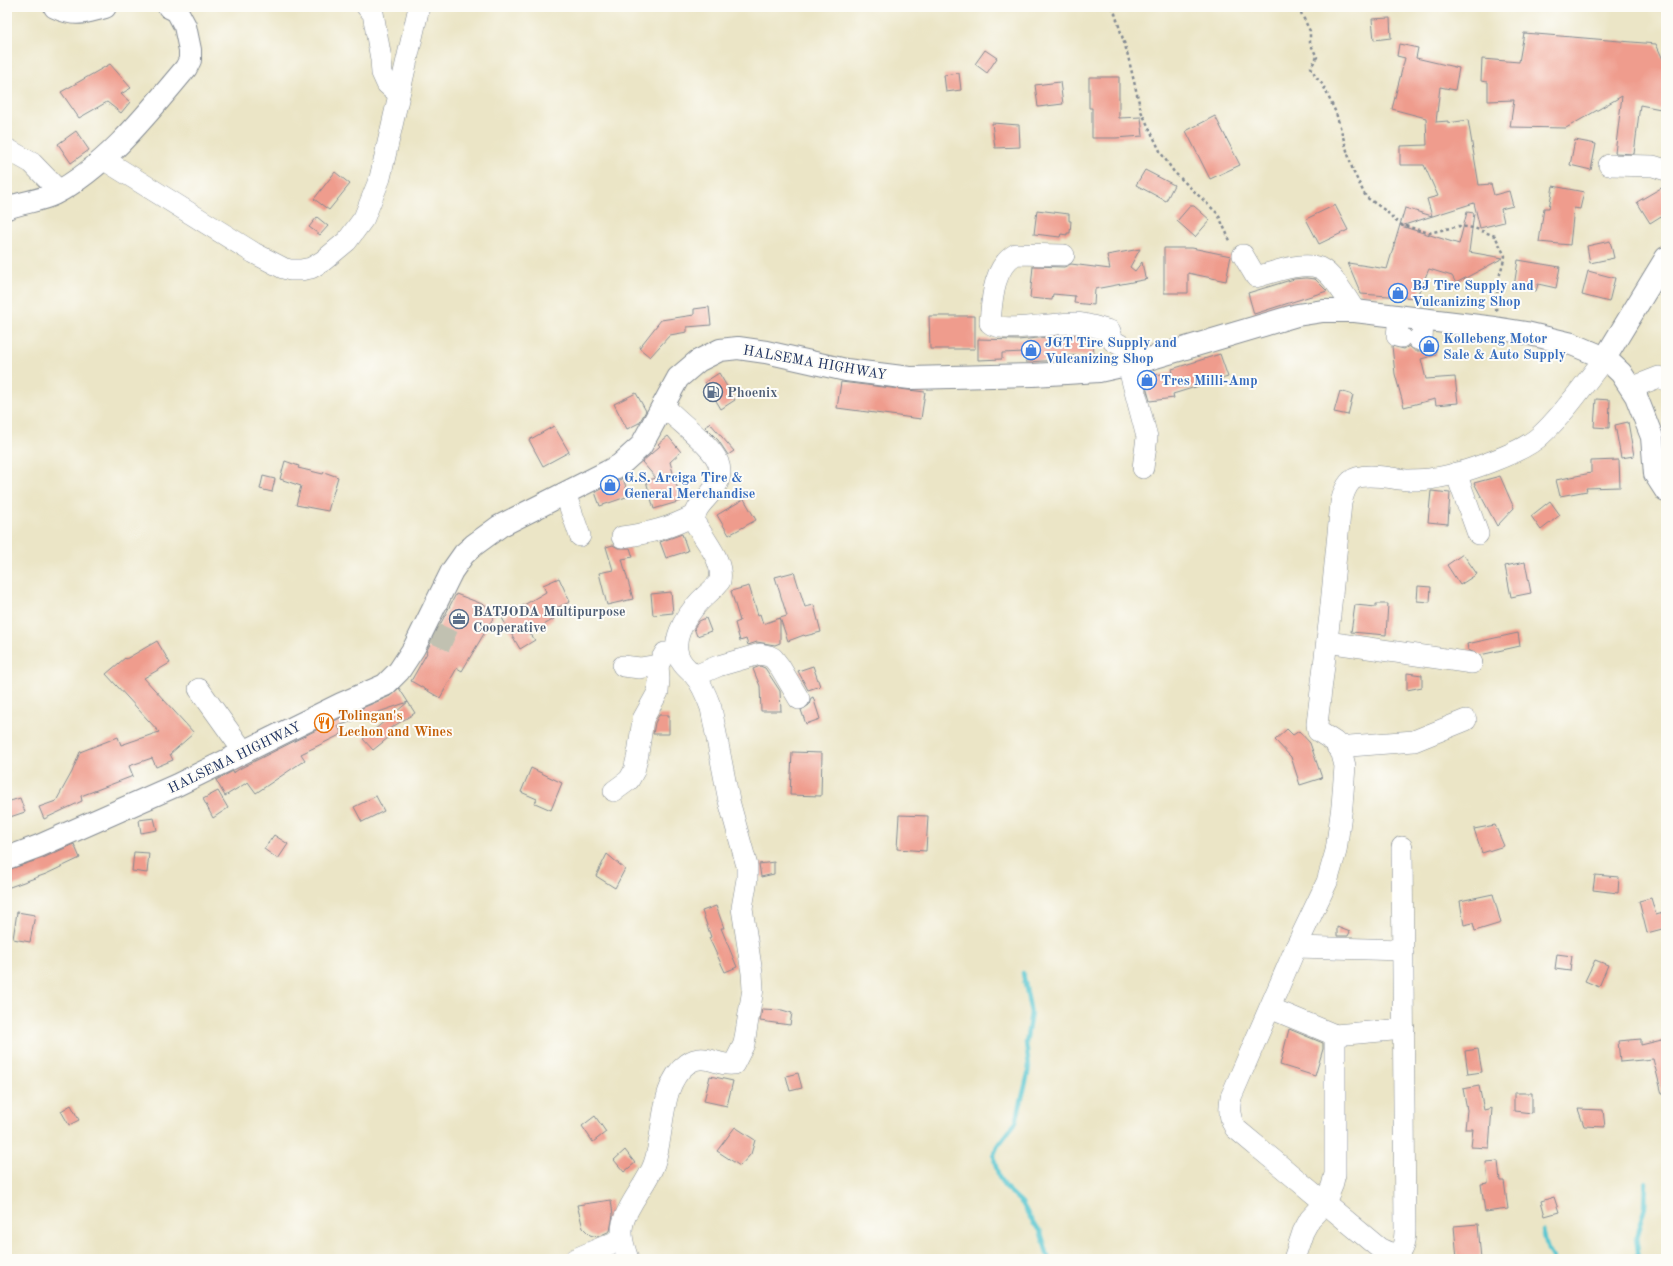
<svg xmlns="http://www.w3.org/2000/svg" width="1673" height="1266" viewBox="0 0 1673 1266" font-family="'Old Standard TT',serif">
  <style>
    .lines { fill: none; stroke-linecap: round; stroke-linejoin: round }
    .stream { stroke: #5bc7d1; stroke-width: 4.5 }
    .building { fill: #ef9c8d }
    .minor-tunnel { stroke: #c1c1b1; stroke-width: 21; stroke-dasharray: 21 10; stroke-linecap: butt }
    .minor-casing { stroke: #838a92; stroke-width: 22 }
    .major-casing { stroke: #838a92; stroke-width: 24 }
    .highway-casing { stroke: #838a92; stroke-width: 24 }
    .path { stroke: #838a92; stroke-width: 2.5; stroke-dasharray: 3 3; stroke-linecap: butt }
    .minor { stroke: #fff; stroke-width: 21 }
    .major { stroke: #fff; stroke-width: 22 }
    .highway { stroke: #fff; stroke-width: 22 }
    .labels { text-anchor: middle; stroke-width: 4; stroke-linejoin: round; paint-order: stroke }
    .shop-label { font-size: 14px; font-weight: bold; fill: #366cbe; stroke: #fdfcf7; text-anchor: start }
    .street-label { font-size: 14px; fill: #1b2f5e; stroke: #fdfcf7 }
    .service-label { font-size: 14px; font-weight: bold; fill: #4e5e75; stroke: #fdfcf7; text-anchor: start }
    .food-label { font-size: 14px; font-weight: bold; fill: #c56008; stroke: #fdfcf7; text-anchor: start }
  </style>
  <rect width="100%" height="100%" fill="#fdfcf7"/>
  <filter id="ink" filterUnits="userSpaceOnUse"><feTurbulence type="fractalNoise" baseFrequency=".025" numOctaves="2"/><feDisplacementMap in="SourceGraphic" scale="8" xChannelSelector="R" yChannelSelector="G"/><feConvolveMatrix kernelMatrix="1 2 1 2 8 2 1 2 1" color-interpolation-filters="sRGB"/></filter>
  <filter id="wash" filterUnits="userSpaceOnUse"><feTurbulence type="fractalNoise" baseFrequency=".012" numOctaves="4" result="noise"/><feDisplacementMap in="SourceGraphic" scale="16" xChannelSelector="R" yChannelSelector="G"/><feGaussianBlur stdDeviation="0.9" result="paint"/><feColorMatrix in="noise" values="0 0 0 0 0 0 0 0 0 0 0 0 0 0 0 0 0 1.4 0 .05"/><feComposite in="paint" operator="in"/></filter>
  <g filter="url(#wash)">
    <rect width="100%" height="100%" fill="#ebe5c6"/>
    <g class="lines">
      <g class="stream">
        <path d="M1023,973L1031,1013L1026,1043L1029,1067L1028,1074L1016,1122L997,1147L994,1154L995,1163L999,1177L1004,1186L1022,1203L1033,1223L1040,1230L1049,1259"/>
        <path d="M1543,1231L1548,1250L1553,1259"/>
        <path d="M1625,1259L1638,1256"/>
        <path d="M1639,1259L1636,1237L1645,1206L1646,1182"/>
      </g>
    </g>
    <g id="blocks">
      <g class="building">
        <path d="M1390,18L1391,38L1374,40L1372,19Z"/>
        <path d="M1524,33L1656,44L1666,66V110L1640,105L1634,154L1615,153L1622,96L1566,128L1510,127L1514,100L1488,101V82L1481,81L1482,59L1519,62Z"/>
        <path d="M1399,44L1418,48L1416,58L1459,68L1455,90L1440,87L1436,122L1448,121V123L1468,120L1479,185L1491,184L1494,195L1509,191L1513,206L1501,209L1504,222L1480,228L1474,203L1401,226L1459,244L1467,212L1474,213L1469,252L1503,258L1456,283L1452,276L1429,269L1416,298L1361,294L1348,263L1387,269L1405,208L1432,216L1427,199L1438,196L1424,165H1400V146L1427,145L1426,118L1392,109L1405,58L1397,56Z"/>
        <path d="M985,50L997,58L987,73L975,64Z"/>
        <path d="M110,64L131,88L121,94L130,102L121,113L107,102L79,118L61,92Z"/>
        <path d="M959,73L961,90L946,92L944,75Z"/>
        <path d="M1089,77H1119V118L1141,117L1143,136L1116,138H1092V108H1089Z"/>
        <path d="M1060,82L1063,104L1038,107L1035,85Z"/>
        <path d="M1215,116L1240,165L1210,179L1186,131Z"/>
        <path d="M992,123L1019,125L1020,147L995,148Z"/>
        <path d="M76,131L89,150L71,163L58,144Z"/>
        <path d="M1575,140L1596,144L1591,170L1570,165Z"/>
        <path d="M1145,170L1174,185L1166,201L1136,185Z"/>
        <path d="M335,172L350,184L329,210L314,199Z"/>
        <path d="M1553,186L1584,192L1580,209L1574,208L1570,245L1539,242L1544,208H1549Z"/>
        <path d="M1661,188L1666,196V213L1650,223L1637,202Z"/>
        <path d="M1335,205L1348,230L1319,244L1306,219Z"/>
        <path d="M1190,206H1194L1210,220L1195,237L1177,221Z"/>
        <path d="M1037,210L1069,214V221H1071L1070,233H1067V235L1061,234L1060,237L1034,234Z"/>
        <path d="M317,217L328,226L320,235L309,227Z"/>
        <path d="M1610,241L1614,258L1590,263L1587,246Z"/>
        <path d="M1164,248H1192L1231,256L1226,281L1188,273V293H1164Z"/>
        <path d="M1140,249L1130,267L1135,271L1142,262L1145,278L1148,279L1095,289L1094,305L1074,303L1075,296L1053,294L1052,300L1030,298L1033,266L1064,267L1071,264L1110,269L1107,255Z"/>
        <path d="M1518,260L1560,267L1556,288L1538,284L1536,291L1514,287Z"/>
        <path d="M1588,271L1615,278L1609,302L1582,295Z"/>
        <path d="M1306,278L1315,279L1327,291L1254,314L1248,293L1294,279Z"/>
        <path d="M709,307L711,325L687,327V332L670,335L650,357L639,348L661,320L694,315V309Z"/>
        <path d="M929,316H975V349H930Z"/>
        <path d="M1068,335H1079L1093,339L1094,355L1059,356L1060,360L1026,362L1025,352L1002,353V359L978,360V339L1018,340Z"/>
        <path d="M1434,340H1436V355L1421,359L1426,379L1455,377L1458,403L1436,405L1435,399L1404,407L1395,374L1392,346L1404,349L1409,346L1415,351H1426L1432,347Z"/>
        <path d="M1220,354L1228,377L1173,394L1174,398L1150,401L1143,376L1173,373L1172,369Z"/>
        <path d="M719,373L735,400L721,409L705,382Z"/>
        <path d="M841,382L925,392L921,419L837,408Z"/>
        <path d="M1340,391L1353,395L1348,415L1334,412Z"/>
        <path d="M636,393L646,411L639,423L627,429L614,404Z"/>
        <path d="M1596,399L1610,400L1609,428L1594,427Z"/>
        <path d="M1628,422L1634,456L1621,458L1615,425Z"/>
        <path d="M710,423L734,451L728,455L718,440L705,427Z"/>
        <path d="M554,426L569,452L543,466L529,440Z"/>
        <path d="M668,436L681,452L670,462L681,501L654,509L646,481L656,478L642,462L660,446L658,444Z"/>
        <path d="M1619,460L1620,487L1586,488L1587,491L1560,496L1556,480L1591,473V461Z"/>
        <path d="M285,461L299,466L298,468L323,474L324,472L338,477L328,511L296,505L301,486L280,479Z"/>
        <path d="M263,476L275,479L272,492L260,489Z"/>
        <path d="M1500,476L1514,508L1497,526L1474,483Z"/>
        <path d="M623,478L629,496L600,506L595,492Z"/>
        <path d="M1431,491L1450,493L1448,524L1428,522Z"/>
        <path d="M744,499L756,520L729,535L717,515Z"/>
        <path d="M1550,501L1560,515L1541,530L1531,516Z"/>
        <path d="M682,534L688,551L666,558L660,542Z"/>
        <path d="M613,545L618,548H630L633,557L622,559L633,599L607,605L599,573L613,570L606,547Z"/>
        <path d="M1463,554L1477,574L1460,585L1447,565Z"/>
        <path d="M1525,562L1531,593L1511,597L1505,566Z"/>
        <path d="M794,572L805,607L814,605L821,632L805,636L804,635L788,641L780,618L787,616L775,577Z"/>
        <path d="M559,578L570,602L549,611L554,619L530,633L535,640L520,649L502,618L546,592L543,585Z"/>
        <path d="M749,586L758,615L760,614L763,624L780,618V643L775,645L757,642L748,645L746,639L740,641L735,623L740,621L731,591Z"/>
        <path d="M1418,586L1431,587L1430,602L1417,601Z"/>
        <path d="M671,592L673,613L653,615L651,594Z"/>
        <path d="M456,594L498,610L462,671L457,668L440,698L411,681L427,653L426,652Z"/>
        <path d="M1376,604H1388L1386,635L1351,632L1355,605L1376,607Z"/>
        <path d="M706,618L711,631L697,636L694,628L699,621Z"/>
        <path d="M1518,633L1520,646L1480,655L1468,650L1467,644Z"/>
        <path d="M157,641L170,663L144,678L194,733L170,754L173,760L156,767L152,758L129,766L133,776L81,796L82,801L44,819L39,807L56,801L72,772L80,752L118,737L121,745L159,732L106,674L125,658L126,659Z"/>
        <path d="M760,666L765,668L780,691L781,711H761L760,686L753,669Z"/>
        <path d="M813,666L820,686L808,690L798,671Z"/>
        <path d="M1407,673L1422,675V687L1407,690Z"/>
        <path d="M399,688L408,702L338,726L342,734L301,754L305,760L256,793L248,782L225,796L216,780L233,771V773L241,768L346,715L390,696Z"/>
        <path d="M813,697L820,719L806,724L801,710L809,705L811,698Z"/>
        <path d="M408,702L415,713L389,729L393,734L373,750L363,739Z"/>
        <path d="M659,715H669V734H653L655,723Z"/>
        <path d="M1287,729L1293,735L1299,731L1310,743L1322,778L1300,785L1291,757L1275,740Z"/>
        <path d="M792,752L822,753L821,796L790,795Z"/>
        <path d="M531,768L562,783L551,810L535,803L537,799L521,792Z"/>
        <path d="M218,791L228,808L213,818L203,799Z"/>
        <path d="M376,796L384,811L362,822L354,807Z"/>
        <path d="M20,798L25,812L7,818V802Z"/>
        <path d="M899,815L928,816L926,851L897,849Z"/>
        <path d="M154,818L157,830L141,833L139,820Z"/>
        <path d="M1495,825L1504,846L1482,853L1474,829Z"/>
        <path d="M274,835L288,844L278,859L264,849Z"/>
        <path d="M74,844L80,858L46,874L7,888V870L43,858Z"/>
        <path d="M134,852L149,853L147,873L132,871Z"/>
        <path d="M607,854L625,869L615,888L596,876Z"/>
        <path d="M774,862V874L761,877L759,864Z"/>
        <path d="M1595,875L1619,877L1618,893L1593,890Z"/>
        <path d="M1493,894L1501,923L1475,931L1473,923L1464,925L1460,901Z"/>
        <path d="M1651,898L1656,915L1663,913L1666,928L1647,933L1639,901Z"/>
        <path d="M716,906L724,928H721L737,967L725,972L709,938L711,937L702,911Z"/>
        <path d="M17,912L35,915L30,942L13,939Z"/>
        <path d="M1337,927L1350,932L1348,936H1337Z"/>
        <path d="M1557,954L1572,956L1570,971L1555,969Z"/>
        <path d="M1595,960L1608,965L1599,987L1585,981Z"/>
        <path d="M762,1009L782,1010L792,1013L790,1025L760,1021Z"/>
        <path d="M1289,1029L1323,1043V1049L1315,1076L1280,1065Z"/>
        <path d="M1641,1039V1045L1666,1039V1094H1662L1653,1059L1620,1062L1618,1041Z"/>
        <path d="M1478,1049L1482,1072L1468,1074L1465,1051Z"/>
        <path d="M798,1073L802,1088L790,1091L786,1076Z"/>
        <path d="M710,1076L733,1081L727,1106L704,1101Z"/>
        <path d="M1479,1086L1484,1110L1492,1108L1489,1148L1471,1147L1473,1129H1465L1467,1110L1463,1089Z"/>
        <path d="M1514,1093H1532V1113L1514,1111Z"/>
        <path d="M71,1105L79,1120L69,1125L61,1111Z"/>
        <path d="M1578,1109L1603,1110L1605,1127L1584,1126Z"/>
        <path d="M595,1116L606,1132L593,1142L582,1126Z"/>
        <path d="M735,1127L755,1140L751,1154L740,1166L717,1151Z"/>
        <path d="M625,1150L635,1163L624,1172L614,1160Z"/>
        <path d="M1498,1161L1500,1181H1504L1508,1209L1485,1212L1481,1184L1488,1183L1486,1162Z"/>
        <path d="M1554,1197L1559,1212L1545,1216L1541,1201Z"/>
        <path d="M611,1200L613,1215L610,1231L597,1237L590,1235L583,1228L577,1205Z"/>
        <path d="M1478,1224L1481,1259H1457L1454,1226Z"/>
      </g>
    </g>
  </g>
  <g filter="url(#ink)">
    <use href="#blocks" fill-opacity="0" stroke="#838a92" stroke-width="1"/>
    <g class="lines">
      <path class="minor-tunnel" d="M434,633L454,642"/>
      <g class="minor-casing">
        <g id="minor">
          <path d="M367,7L373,13L381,59L382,73L387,84L399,94"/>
          <path d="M7,149L32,163L59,191"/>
          <path d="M103,159L254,253L283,268L290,270H301L311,268L323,261L347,241L364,218L380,178L419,7"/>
          <path d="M1609,165L1653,166L1666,170"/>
          <path d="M1064,255L1016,254C993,267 992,299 990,323C1001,334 1058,322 1076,323C1088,324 1099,328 1110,331L1113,341L1148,360"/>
          <path d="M1243,255L1256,277C1274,272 1303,261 1320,268C1333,274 1347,299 1355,311"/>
          <path d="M1399,317L1397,336L1401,337"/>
          <path d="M1418,339L1422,340L1423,320"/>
          <path d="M1128,365L1147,437L1143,468"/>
          <path d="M1631,388L1659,377L1666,380"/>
          <path d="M1456,473L1478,534"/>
          <path d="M565,493L580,536"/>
          <path d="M622,537C650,533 670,528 695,515"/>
          <path d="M1327,642L1472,663"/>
          <path d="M623,666L640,668L658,665L665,653"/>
          <path d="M695,676L718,666L760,654L769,656L773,658L780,667L799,699"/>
          <path d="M199,689L244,752"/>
          <path d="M1337,747L1414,741L1466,720"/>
          <path d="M614,791L629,780L634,771L638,754L643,719L658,692L659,679L658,665"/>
          <path d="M1402,847L1405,1231C1404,1252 1400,1259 1379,1248L1235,1128C1229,1117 1229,1109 1231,1097L1296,947L1327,882L1336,851L1342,806L1345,766L1342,754L1335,742L1318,731L1317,724L1330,615L1341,503C1343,495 1345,487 1351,481C1362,471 1394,479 1408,480C1416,480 1427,480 1435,478C1461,474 1523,453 1541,435C1565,413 1585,383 1605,358"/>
          <path d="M1296,947L1403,950"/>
          <path d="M1270,1008L1335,1035L1404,1029"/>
          <path d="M575,1259L622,1239"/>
          <path d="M628,1259C624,1247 620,1236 623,1223C628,1203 647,1184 654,1164C665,1134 659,1084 687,1064C705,1051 717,1067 734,1064L744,1044L753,989L752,973L742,908L747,879V866L729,801L711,708C707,697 702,684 694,675C690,671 686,668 683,664C667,644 685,617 700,601C707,594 714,589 720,581C723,563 711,549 702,534C700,530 695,525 695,521C692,500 729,491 718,462C711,444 677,421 663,405"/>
          <path d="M1294,1259L1303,1232L1310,1219L1325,1203L1332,1186L1335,1174V1035"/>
        </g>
      </g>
      <g class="major-casing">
        <g id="major">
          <path d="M55,7C76,17 84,12 105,7"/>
          <path d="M7,208C22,202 40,201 54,194C106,167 149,112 186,68L190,60V50L185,26L177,11L169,7"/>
          <path d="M1605,358L1666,258"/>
        </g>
      </g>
      <g class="highway-casing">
        <path id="highway" d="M7,858L39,846L177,785L341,704L385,685L399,671L414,648L452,571L464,554L474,545L500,526L607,472L620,465L641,446L678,378L698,361L720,350L738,348L766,352L846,370L910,378L1033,375L1099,371L1135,363L1297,315L1323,311H1355L1495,328L1526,333L1572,344L1605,358L1621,373L1636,396L1652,437L1655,474L1666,491"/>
      </g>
      <g class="path">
        <path d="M1113,7L1127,52L1141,111L1161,153L1174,172L1218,214L1231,243"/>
        <path d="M1298,7L1310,31V43L1317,57L1311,67L1316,77L1323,85L1336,113L1353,171L1366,197L1386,211L1399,224L1429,233L1459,226L1474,228L1495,236L1505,256L1498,281L1496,312"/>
      </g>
      <use href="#minor" class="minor"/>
      <use href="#major" class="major"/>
      <use href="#highway" class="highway"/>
    </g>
  </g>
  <defs>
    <g id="shop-ring" transform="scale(1)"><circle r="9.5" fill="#fdfcf7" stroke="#3f7fe0" stroke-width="1.5"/><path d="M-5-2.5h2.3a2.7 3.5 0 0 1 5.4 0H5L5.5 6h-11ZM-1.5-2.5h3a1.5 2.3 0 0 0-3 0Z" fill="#3f7fe0"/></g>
    <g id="fuel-ring" transform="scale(1)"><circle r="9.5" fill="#fdfcf7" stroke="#5c6f8a" stroke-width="1.5"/><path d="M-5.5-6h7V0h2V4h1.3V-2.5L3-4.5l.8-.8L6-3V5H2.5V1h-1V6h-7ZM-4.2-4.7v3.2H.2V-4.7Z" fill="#5c6f8a"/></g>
    <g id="office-ring" transform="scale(1)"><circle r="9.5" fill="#fdfcf7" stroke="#5c6f8a" stroke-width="1.5"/><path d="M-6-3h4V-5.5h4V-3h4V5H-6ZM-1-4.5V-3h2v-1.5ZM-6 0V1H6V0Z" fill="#5c6f8a"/></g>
    <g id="restaurant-ring" transform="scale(1)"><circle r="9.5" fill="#fdfcf7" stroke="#e8710a" stroke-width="1.5"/><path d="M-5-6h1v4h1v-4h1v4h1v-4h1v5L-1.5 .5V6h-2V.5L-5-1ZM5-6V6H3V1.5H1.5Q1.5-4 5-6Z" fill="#e8710a"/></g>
  </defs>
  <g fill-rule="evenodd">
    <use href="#shop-ring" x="1398" y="293"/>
    <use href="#shop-ring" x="1429" y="346"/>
    <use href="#shop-ring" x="1031" y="350"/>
    <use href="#shop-ring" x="1147" y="380"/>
    <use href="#fuel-ring" x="713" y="392"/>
    <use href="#shop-ring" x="610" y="485"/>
    <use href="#office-ring" x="459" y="619"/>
    <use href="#restaurant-ring" x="324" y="723"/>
  </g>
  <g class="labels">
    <g class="shop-label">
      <text x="1412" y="290">BJ Tire Supply and<tspan x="1412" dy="16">Vulcanizing Shop</tspan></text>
      <text x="1443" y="343">Kollebeng Motor<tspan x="1443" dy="16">Sale &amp; Auto Supply</tspan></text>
      <text x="1045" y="347">JGT Tire Supply and<tspan x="1045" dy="16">Vulcanizing Shop</tspan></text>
      <text x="1161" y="385">Tres Milli-Amp</text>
      <text x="624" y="482">G.S. Arciga Tire &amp;<tspan x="624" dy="16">General Merchandise</tspan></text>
    </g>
    <g class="street-label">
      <text transform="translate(815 362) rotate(10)" y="5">HALSEMA HIGHWAY</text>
      <text transform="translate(234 757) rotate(-26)" y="5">HALSEMA HIGHWAY</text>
    </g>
    <g class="service-label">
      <text x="727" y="397">Phoenix</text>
      <text x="473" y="616">BATJODA Multipurpose<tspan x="473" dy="16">Cooperative</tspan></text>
    </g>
    <g class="food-label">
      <text x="338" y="720">Tolingan's<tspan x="338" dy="16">Lechon and Wines</tspan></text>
    </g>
  </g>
  <rect width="1673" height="1266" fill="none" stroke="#fdfcf7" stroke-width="24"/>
</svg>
